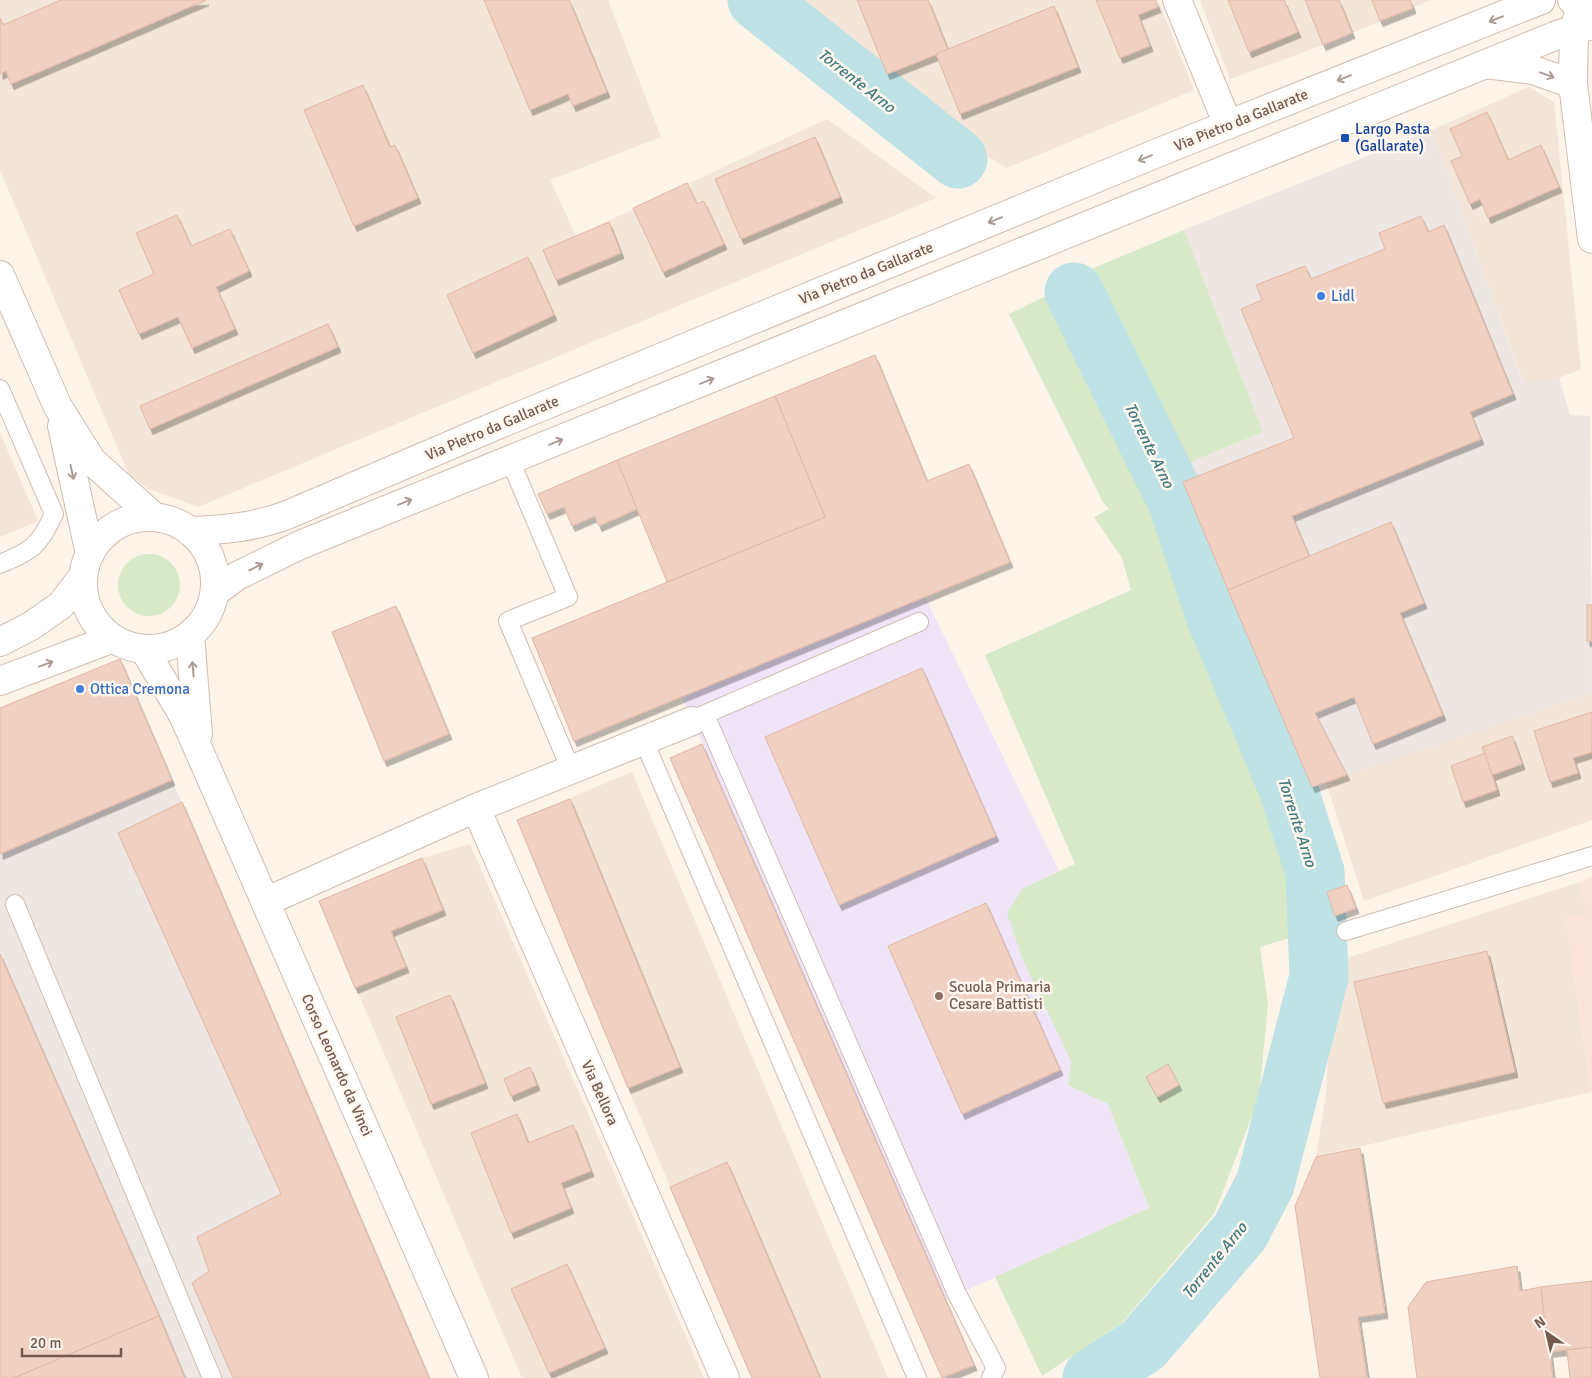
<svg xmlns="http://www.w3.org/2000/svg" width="1592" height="1378" viewBox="0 0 1592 1378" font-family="Signika,sans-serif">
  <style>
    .residential { fill: #f3e5d7 }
    .commercial { fill: #fbe4dd }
    .industrial { fill: #ede6e2 }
    .education { fill: #f0e5f8 }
    .green { fill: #d7e9c7 }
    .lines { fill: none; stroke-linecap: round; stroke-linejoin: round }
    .river { stroke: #bee2e5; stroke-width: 59 }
    .building { fill: #f0d1c1; stroke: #e2b7a3; filter: url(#shadow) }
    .lane-casing { stroke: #cfbdb1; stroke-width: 20 }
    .street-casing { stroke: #cfbdb1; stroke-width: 30 }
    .secondary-casing { stroke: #d2bcaf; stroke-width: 30 }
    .lane { stroke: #fff; stroke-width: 18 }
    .street { stroke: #fff; stroke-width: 28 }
    .secondary { stroke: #fff; stroke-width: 28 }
    .oneway { stroke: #ac9b94 }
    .transit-dot { fill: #1a4fb4; stroke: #fef7ef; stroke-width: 2 }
    .shop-dot { fill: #3f7fe0; stroke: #fef7ef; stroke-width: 2 }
    .education-dot { fill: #8d6e63; stroke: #fef7ef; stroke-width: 2 }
    .labels { text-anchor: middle; stroke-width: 5; stroke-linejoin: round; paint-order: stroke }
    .street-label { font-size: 15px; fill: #75594d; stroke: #fef7ef }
    .transit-label { font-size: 15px; fill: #164399; stroke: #fef7ef; text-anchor: start }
    .shop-label { font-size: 15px; fill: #366cbe; stroke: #fef7ef; text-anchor: start }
    .education-label { font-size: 15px; fill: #785e54; stroke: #fef7ef; text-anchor: start }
    .water-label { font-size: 16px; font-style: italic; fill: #447b80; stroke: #fef7ef }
  </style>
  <defs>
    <filter id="shadow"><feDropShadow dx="3" dy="5.5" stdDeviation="0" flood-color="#0004"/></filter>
  </defs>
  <rect width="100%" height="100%" fill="#fcf3e9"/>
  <g class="residential">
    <path d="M0,0H608L661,137L550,180L576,236L827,119L936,198L198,507L149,489L129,475L0,170Z"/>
    <path d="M781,0H1158L1194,90L1007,168L933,124L853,69Z"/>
    <path d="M1200,0H1431L1323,45L1230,79Z"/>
    <path d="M1529,87L1554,102L1581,369L1559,378L1524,384L1432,130Z"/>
    <path d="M0,433L38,521L0,537Z"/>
    <path d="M1592,693V820L1364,901L1326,782Z"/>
    <path d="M632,772L888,1378H752L628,1088L517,820Z"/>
    <path d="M470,844L704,1378H522L319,901L422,858Z"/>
    <path d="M1580,882L1587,915L1566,918L1591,1092L1316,1157L1326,1093L1334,962Z"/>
  </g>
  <path class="commercial" d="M1592,877V1096L1566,918L1587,915L1580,882Z"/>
  <g class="industrial">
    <path d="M1432,130L1523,383L1559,378L1570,415L1590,416L1592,693L1312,787L1176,468L1263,432L1184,230Z"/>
    <path d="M120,659L429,1378H0V708Z"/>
  </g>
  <path class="education" d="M925,597L1059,871L1023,888L1149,1208L945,1300L682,697Z"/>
  <g class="green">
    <path d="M1184,230L1263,432L1176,468L1089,270Z"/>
    <path d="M1052,293L1150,487L1221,687L1276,816L1299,935L1260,947L1268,1004L1259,1098L1214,1214L1122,1323L1042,1376L995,1277L1149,1208L1108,1104L1068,1085L1071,1061L1022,958L1007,913L1023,888L1075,864L985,655L1131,590L1122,558L1094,517L1109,509L1103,502L1009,314Z"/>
    <circle cx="149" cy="585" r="31"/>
  </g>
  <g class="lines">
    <g class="river">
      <path d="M757,0L958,159"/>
      <path d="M1074,292L1177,501L1215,615L1288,788L1315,872L1319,977L1265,1184L1240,1232L1143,1345L1092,1378"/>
    </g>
  </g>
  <g class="building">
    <path d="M61,0H206L11,84L6,71L0,74V18L3,25Z"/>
    <path d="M484,0H569L607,92L573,106L568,94L530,110Z"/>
    <path d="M857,0H928L948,50L887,74Z"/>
    <path d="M1096,0H1155L1158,7L1138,15L1150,46L1120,58Z"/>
    <path d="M1228,0H1284L1298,32L1249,52Z"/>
    <path d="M1305,0H1339L1352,33L1323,45Z"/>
    <path d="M1372,0H1410L1413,8L1380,21Z"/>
    <path d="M1054,6L1078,67L960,114L936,54Z"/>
    <path d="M363,85L390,147L395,145L418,198L354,226L304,110Z"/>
    <path d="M1487,112L1508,160L1541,145L1559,187L1488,218L1480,199L1470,204L1451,161L1462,156L1450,129Z"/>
    <path d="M815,137L840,197L741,239L715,179Z"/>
    <path d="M687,183L697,204L704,201L724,244L663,272L633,208Z"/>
    <path d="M177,215L191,246L230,229L249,271L216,287L235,329L192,348L178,317L139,334L119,290L154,274L136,233Z"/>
    <path d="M1421,216L1428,232L1444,225L1513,394L1470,412L1481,439L1292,516L1309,556L1228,590L1183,482L1294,438L1241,309L1262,300L1256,285L1305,266L1311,279L1385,249L1379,233Z"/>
    <path d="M609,222L621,253L556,280L543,250Z"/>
    <path d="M528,257L554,315L473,353L447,295Z"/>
    <path d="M328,324L338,347L150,429L140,406Z"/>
    <path d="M875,355L927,481L969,464L1010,562L574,741L532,638L825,517L775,396Z"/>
    <path d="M775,396L825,517L667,582L617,460Z"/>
    <path d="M617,460L637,509L599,526L595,516L572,526L564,507L547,514L538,494Z"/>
    <path d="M1391,522L1424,603L1400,613L1443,715L1373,744L1354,697L1315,713L1347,775L1312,787L1228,590Z"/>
    <rect x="1587" y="605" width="5" height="36"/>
    <path d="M396,606L449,734L384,761L332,632Z"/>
    <path d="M120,659L172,780L0,854V708Z"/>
    <path d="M922,668L996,836L839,905L765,737Z"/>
    <path d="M1592,712V752L1573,758L1578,773L1550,782L1534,731Z"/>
    <path d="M1512,736L1522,764L1492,775L1482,747Z"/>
    <path d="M702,744L974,1365L942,1378L670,758Z"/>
    <path d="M1485,753L1497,790L1463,802L1451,766Z"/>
    <path d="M570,799L680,1067L628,1088L517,820Z"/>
    <path d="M182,802L429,1378H233L192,1283L209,1271L197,1237L281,1194L118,833Z"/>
    <path d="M422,858L443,910L391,931L406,967L355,988L319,901Z"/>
    <path d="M1347,885L1356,908L1335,916L1327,892Z"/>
    <path d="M986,903L1060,1070L962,1114L888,946Z"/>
    <path d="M1487,951L1515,1072L1383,1103L1354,982Z"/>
    <path d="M0,954L159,1316L14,1378H0Z"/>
    <path d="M450,995L485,1083L431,1104L396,1017Z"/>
    <path d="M1168,1064L1179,1085L1157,1097L1146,1077Z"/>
    <path d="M530,1067L537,1085L511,1096L504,1079Z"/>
    <path d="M517,1114L528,1143L573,1125L591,1171L561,1183L571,1208L511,1233L471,1133Z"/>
    <path d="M1360,1148L1385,1313L1358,1317L1367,1378H1320L1295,1206L1316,1157Z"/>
    <path d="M727,1162L820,1378H752L670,1187Z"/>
    <path d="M567,1264L605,1348L549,1373L511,1289Z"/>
    <path d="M1517,1266L1520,1291L1541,1287L1553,1378H1417L1408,1307L1426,1282Z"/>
    <path d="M1592,1281V1347L1548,1352L1541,1287Z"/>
    <path d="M159,1316L185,1378H14Z"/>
    <path d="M1592,1347V1378H1570L1567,1350Z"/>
  </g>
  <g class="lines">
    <g class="lane-casing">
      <g id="lane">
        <path d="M0,389L54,514C39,546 32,551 0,564"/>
        <path d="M510,460L568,597L508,621L571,770"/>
        <path d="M705,715L957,1294L996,1368L991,1378"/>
        <path d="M694,719L919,622"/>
        <path d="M644,741L917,1378"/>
        <path d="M15,904L212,1378"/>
        <path d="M1346,931L1592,856"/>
      </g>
    </g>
    <g class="street-casing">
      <g id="street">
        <path d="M1177,0L1228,125"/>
        <path d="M1580,9L1574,30L1573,84L1592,239"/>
        <path d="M1486,64L1533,70L1573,84"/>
        <path d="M0,275L58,407L92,461L154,517"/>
        <path d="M62,426L90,554"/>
        <path d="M190,636L198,734"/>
        <path d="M144,649L183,715L200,753L474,1378"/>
        <path d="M476,808L725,1378"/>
        <path d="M265,902L476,808L692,721"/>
      </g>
    </g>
    <g class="secondary-casing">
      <g id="secondary">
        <path d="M1572,0L1580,9L1592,16"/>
        <circle cx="149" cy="583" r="66"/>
        <path d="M189,531C224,530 255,527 287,515L495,426L1167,149L1541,0"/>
        <path d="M215,592L237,576L300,545L1557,35L1592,25"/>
        <path d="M0,642L31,626L61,605L83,576"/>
        <path d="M0,681L111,639"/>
      </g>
    </g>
    <use href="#lane" class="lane"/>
    <use href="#street" class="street"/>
    <use href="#secondary" class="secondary"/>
  </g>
  <defs><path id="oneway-shaft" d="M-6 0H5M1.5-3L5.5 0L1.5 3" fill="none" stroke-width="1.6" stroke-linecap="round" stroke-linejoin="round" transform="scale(1.25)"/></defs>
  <g class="oneway">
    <use href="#oneway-shaft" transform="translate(1496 19) rotate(159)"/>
    <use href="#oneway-shaft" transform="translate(1547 75) rotate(20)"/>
    <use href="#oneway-shaft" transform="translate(1344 78) rotate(158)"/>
    <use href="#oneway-shaft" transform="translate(1145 158) rotate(158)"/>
    <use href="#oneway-shaft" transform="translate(995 220) rotate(158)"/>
    <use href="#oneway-shaft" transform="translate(707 381) rotate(-22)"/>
    <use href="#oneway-shaft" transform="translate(556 442) rotate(-22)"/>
    <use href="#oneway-shaft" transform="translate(72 472) rotate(78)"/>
    <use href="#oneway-shaft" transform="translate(405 502) rotate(-22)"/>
    <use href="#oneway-shaft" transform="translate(256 567) rotate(-26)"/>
    <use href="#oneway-shaft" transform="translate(46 664) rotate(-20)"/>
    <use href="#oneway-shaft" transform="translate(193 669) rotate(-95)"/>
  </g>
  <rect class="transit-dot" x="1340" y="133" width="10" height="10" rx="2.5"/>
  <g class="shop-dot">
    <circle cx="1321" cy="296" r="5"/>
    <circle cx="80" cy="689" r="5"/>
  </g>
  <circle class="education-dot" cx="939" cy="996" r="5"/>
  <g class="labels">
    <g class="street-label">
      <text transform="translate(1241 120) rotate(-22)" y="5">Via Pietro da Gallarate</text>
      <text transform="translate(866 273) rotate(-22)" y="5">Via Pietro da Gallarate</text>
      <text transform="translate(492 428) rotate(-23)" y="5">Via Pietro da Gallarate</text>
      <text transform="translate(337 1065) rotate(66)" y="5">Corso Leonardo da Vinci</text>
      <text transform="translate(600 1093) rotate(66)" y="5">Via Bellora</text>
    </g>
    <g class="transit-label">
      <text x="1355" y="134">Largo Pasta<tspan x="1355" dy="17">(Gallarate)</tspan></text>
    </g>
    <g class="shop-label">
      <text x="1331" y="301">Lidl</text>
      <text x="90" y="694">Ottica Cremona</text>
    </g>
    <g class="education-label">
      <text x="949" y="992">Scuola Primaria<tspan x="949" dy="17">Cesare Battisti</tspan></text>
    </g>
    <g class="water-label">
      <text transform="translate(857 80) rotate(38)" y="6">Torrente Arno</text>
      <text transform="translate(1150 445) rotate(64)" y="6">Torrente Arno</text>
      <text transform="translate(1298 822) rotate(72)" y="6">Torrente Arno</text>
      <text transform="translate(1214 1260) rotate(-51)" y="6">Torrente Arno</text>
    </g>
  </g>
  <g transform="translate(1547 1333) rotate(326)" stroke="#fef7ef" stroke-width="4" paint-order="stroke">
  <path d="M0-4L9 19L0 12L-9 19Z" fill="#75594d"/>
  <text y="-8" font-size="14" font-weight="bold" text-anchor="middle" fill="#75594d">N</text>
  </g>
  <path d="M22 1348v8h99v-8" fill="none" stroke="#75594d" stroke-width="2.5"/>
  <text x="30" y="1348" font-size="15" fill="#75594d" stroke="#fef7ef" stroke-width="4" paint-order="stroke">20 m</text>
</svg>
